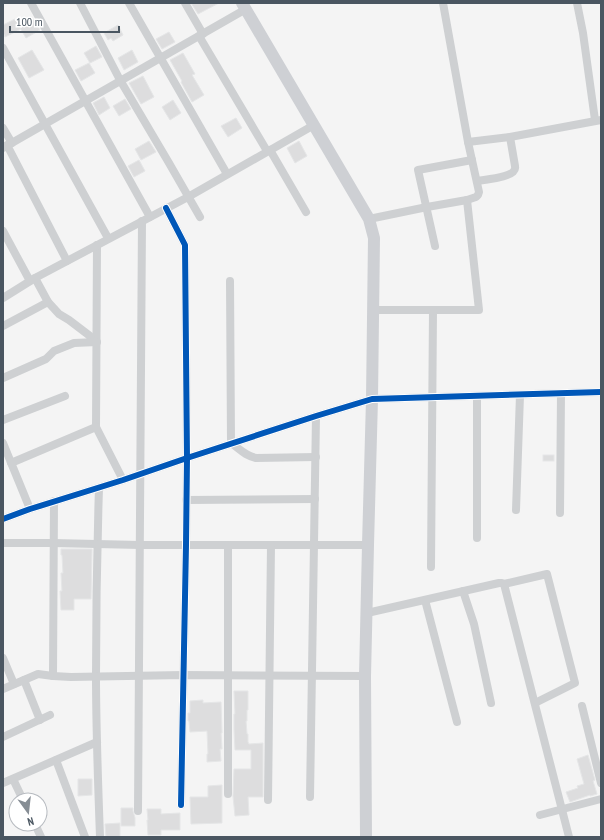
<svg xmlns="http://www.w3.org/2000/svg" width="604" height="840" viewBox="0 0 604 840" font-family="'PT Sans Narrow',sans-serif">
  <style>
    .building { fill: #ddddde; stroke: #e5e6e7 }
    .lines { fill: none; stroke-linecap: round; stroke-linejoin: round }
    .minor { stroke: #ced0d2; stroke-width: 8 }
    .secondary { stroke: #ced0d4; stroke-width: 12 }
    .cycleway-casing { stroke: #fff; stroke-width: 8 }
    .cycleway { stroke: #0057b8; stroke-width: 6 }
  </style>
  <rect width="100%" height="100%" fill="#f4f4f4"/>
  <g class="building">
    <path d="M191,3H219L198,14Z"/>
    <path d="M15,19L21,29L5,37L3,32V25Z"/>
    <path d="M34,20L40,30L26,38L20,28Z"/>
    <path d="M118,25L123,35L113,41L111,38L108,40L104,33Z"/>
    <path d="M169,32L175,42L162,49L156,39Z"/>
    <path d="M96,46L102,57L90,63L84,53Z"/>
    <path d="M32,50L44,70L29,78L18,58Z"/>
    <path d="M132,50L138,62L124,70L118,58Z"/>
    <path d="M183,53L195,74L192,75L204,95L192,102L181,82L182,81L170,60Z"/>
    <path d="M89,63L95,73L81,81L75,70Z"/>
    <path d="M143,76L154,97L141,104L129,83Z"/>
    <path d="M104,97L110,108L99,115L93,103Z"/>
    <path d="M125,99L131,109L119,116L113,106Z"/>
    <path d="M173,100L181,113L170,120L162,107Z"/>
    <path d="M236,118L242,128L228,137L221,126Z"/>
    <path d="M149,141L156,152L141,160L135,149Z"/>
    <path d="M299,141L307,156L295,163L287,148Z"/>
    <path d="M139,160L145,171L134,177L128,166Z"/>
    <rect x="543" y="455" width="11" height="6"/>
    <path d="M61,549H92L91,599H74V610H61L60,591H62L61,573H63L62,555H61Z"/>
    <path d="M234,691H248V710H247V721H246L247,734H248V742L249,744L263,743V797H248L249,815L235,816L233,796L234,769H251V750H235L234,729V714H235Z"/>
    <path d="M203,700V703L221,702L222,733H221L222,749H220L221,761L207,762V754H208L207,731L190,732L189,721H188V713H190V701Z"/>
    <path d="M588,755L595,780L593,781L597,794L590,796V795L570,802L566,792L578,788L577,786L584,784L577,759Z"/>
    <path d="M78,779H92V795L78,796Z"/>
    <path d="M222,785V823L191,824L190,797H208V786Z"/>
    <path d="M121,808H133V811L135,818V826H121Z"/>
    <path d="M147,809H161V814L180,813V830H161V835H148L147,820H148Z"/>
    <path d="M120,823V837H106L105,824Z"/>
  </g>
  <g class="lines">
    <g class="minor">
      <path d="M31,3L150,217"/>
      <path d="M80,3L120,80L169,163L200,217"/>
      <path d="M129,3L227,174"/>
      <path d="M185,3L203,34"/>
      <path d="M577,3L583,33L595,120"/>
      <path d="M199,36L267,151"/>
      <path d="M3,48L108,238"/>
      <path d="M3,128L12,143"/>
      <path d="M468,142L510,137L601,120"/>
      <path d="M7,145L67,261"/>
      <path d="M3,148L246,9"/>
      <path d="M270,150L306,212"/>
      <path d="M477,181C485,180 508,177 513,172C516,169 515,169 515,166L510,137"/>
      <path d="M166,208L185,245L187,458L186,545L181,805"/>
      <path d="M369,219L427,207L467,200L476,197L478,195L479,192L468,142L443,3"/>
      <path d="M3,231L30,281"/>
      <path d="M97,245L96,427L123,480"/>
      <path d="M435,246L418,170L472,160"/>
      <path d="M35,278L48,302L59,314L69,320L90,336L91,342"/>
      <path d="M230,281L231,443C241,450 244,455 256,458L316,457"/>
      <path d="M3,298L35,278L188,197L314,125"/>
      <path d="M374,310H479L467,200"/>
      <path d="M3,326L48,302"/>
      <path d="M3,378L46,359L54,351L74,343L97,342"/>
      <path d="M3,420L65,396"/>
      <path d="M3,443L30,509"/>
      <path d="M11,463L96,427"/>
      <path d="M99,488C97,550 96,613 96,676C96,730 98,783 100,837"/>
      <path d="M186,500L315,499"/>
      <path d="M516,510L520,395"/>
      <path d="M560,513L561,393"/>
      <path d="M3,519L30,509L123,480L187,458L316,416L372,399L601,392"/>
      <path d="M477,538V396"/>
      <path d="M3,543H53L140,545H368"/>
      <path d="M228,545V794"/>
      <path d="M431,567L433,310"/>
      <path d="M504,584L547,574L575,683L535,703"/>
      <path d="M463,591L474,624L491,703"/>
      <path d="M425,600L457,722"/>
      <path d="M367,613L499,583H502L504,584L569,837"/>
      <path d="M3,658L14,684"/>
      <path d="M53,676L54,501"/>
      <path d="M24,680L40,720"/>
      <path d="M3,689L38,674L53,676L71,677L183,675L365,676"/>
      <path d="M582,706L601,783"/>
      <path d="M3,737L50,715"/>
      <path d="M56,760L85,837"/>
      <path d="M13,779L23,800"/>
      <path d="M3,783L97,742"/>
      <path d="M310,797L316,416"/>
      <path d="M268,800L271,545"/>
      <path d="M138,811L142,221"/>
      <path d="M540,815L601,799"/>
      <path d="M35,824L41,837"/>
    </g>
    <path class="secondary" d="M242,3L369,219L374,238L372,399L368,545L365,676L366,837"/>
    <g class="cycleway-casing">
      <g id="cycleway">
        <path d="M166,208L185,245L187,458L186,545L181,805"/>
        <path d="M3,519L30,509L123,480L187,458L316,416L372,399L601,392"/>
      </g>
    </g>
    <use href="#cycleway" class="cycleway"/>
  </g>
  <rect width="604" height="840" fill="none" stroke="#4a5661" stroke-width="8"/>
  <g transform="translate(28 812) rotate(165)"><circle r="19" fill="#ffffff" stroke="#b7bbc0"/>
  <path d="M0-3L7 15L0 10L-7 15Z" fill="#868d94"/>
  <text y="-6" font-size="11" font-weight="bold" text-anchor="middle" fill="#4a5661">N</text>
  </g>
  <path d="M10 26v6h109v-6" fill="none" stroke="#4a5661" stroke-width="2"/>
  <text x="16" y="26" font-size="12" fill="#4a5661" stroke="#ffffff" stroke-width="3" paint-order="stroke">100 m</text>
</svg>
